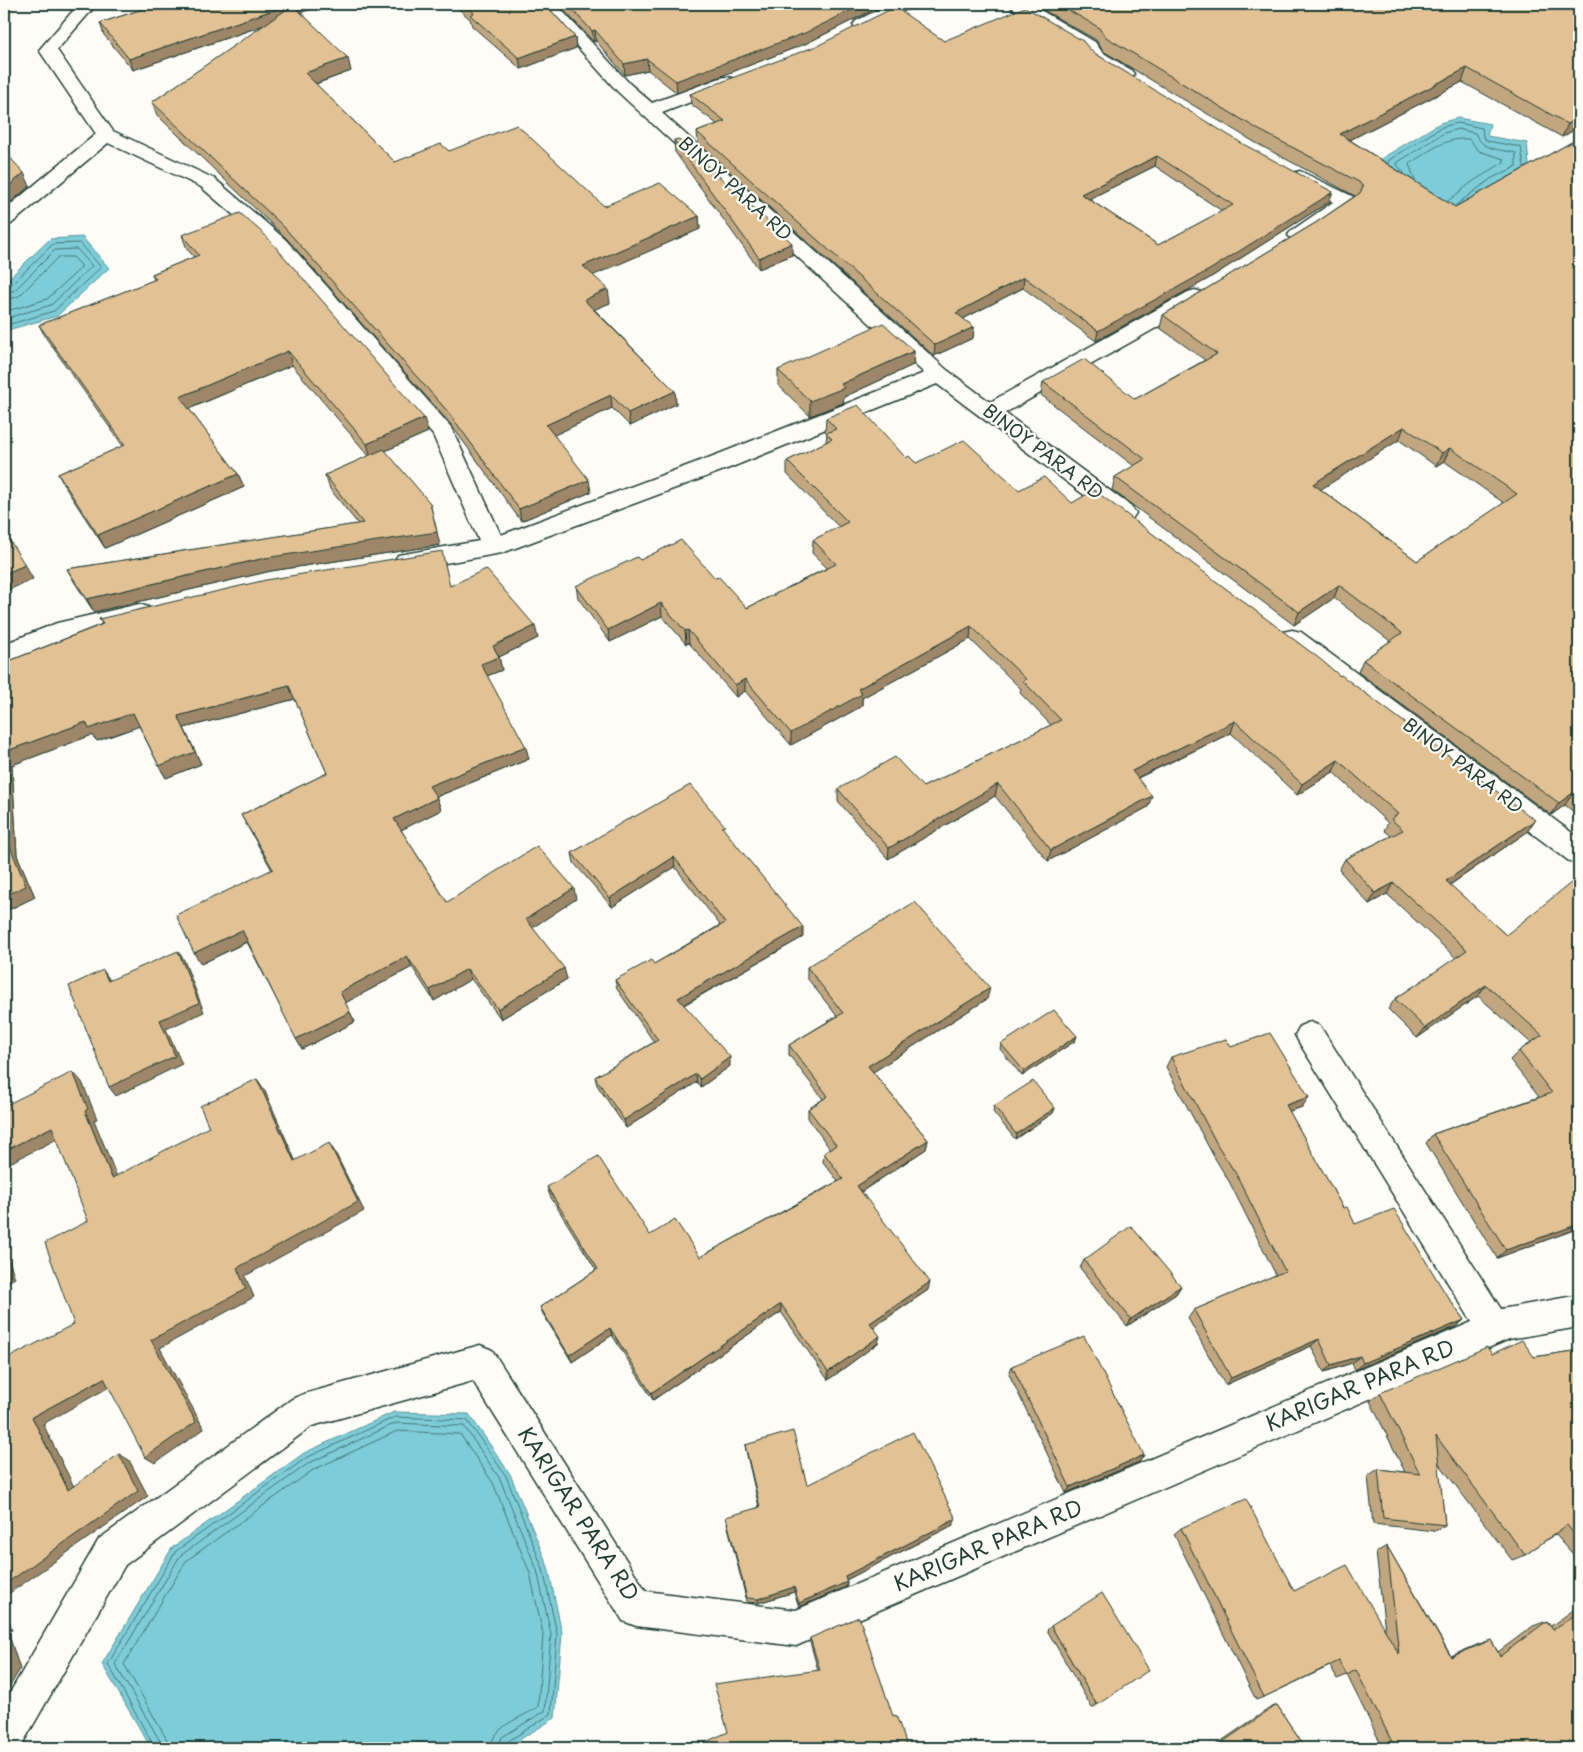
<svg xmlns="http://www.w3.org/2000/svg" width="1583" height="1752" viewBox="0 0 1583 1752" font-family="'Playpen Sans',sans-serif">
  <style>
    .water { fill: #7dccd8; stroke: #579396 }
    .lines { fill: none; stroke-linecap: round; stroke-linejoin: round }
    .shore { stroke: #457676; stroke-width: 1 }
    .street-casing { stroke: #1f3d34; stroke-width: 3 }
    .street { fill: #fdfcf7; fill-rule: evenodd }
    .wall { fill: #c2a67f; stroke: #1f3d34; fill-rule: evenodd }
    .shaded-wall { fill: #9e8768; stroke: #1f3d34 }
    .building { fill: #e2c194; stroke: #1f3d34; fill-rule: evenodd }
    .labels { text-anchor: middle; stroke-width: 4.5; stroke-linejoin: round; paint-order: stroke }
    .street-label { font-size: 18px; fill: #1f3d34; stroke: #fdfcf7 }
    .near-street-label { font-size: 21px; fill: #1f3d34; stroke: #fdfcf7 }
  </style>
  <rect width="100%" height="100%" fill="#fdfcf7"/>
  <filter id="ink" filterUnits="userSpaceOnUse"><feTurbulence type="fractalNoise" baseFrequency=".02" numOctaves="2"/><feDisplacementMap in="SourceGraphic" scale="10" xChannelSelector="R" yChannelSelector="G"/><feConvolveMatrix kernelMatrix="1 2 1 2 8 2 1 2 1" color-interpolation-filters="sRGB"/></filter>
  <g filter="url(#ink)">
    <g class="water">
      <path d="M1458,118L1490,124L1487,136L1527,143L1530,175L1446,227L1379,160L1440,123Z"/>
      <path d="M82,237L109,268L57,316L4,331V283L50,239Z"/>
      <path d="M394,1412L469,1414L510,1474L548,1567L562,1633L555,1718L506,1748H151L102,1664L172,1548L304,1453Z"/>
    </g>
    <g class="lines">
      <g class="shore">
        <path d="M1388,163L1389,160L1442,127L1458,123L1482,128L1483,137L1487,141L1521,147L1524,167"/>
        <path d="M1405,174L1397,165L1398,162L1444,133L1458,129L1475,133C1483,151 1499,149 1516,153V167L1492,178L1456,205"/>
        <path d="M1415,180L1409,164C1428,152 1445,137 1469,139L1479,151L1504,159V162L1472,182L1448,201"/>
        <path d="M4,287L11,285L53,244L80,243L101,267L54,311L4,326"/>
        <path d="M4,294L15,290L55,250L77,249L92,266L51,305L4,319"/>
        <path d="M4,301L19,296L58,257H73L81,265V268L47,299L4,312"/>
        <path d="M155,1748L108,1664L176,1551L306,1458L395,1417L467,1420L506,1476L543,1569L557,1634L551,1714L507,1742L504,1748"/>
        <path d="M161,1748L160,1741L115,1664L180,1556L309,1463L396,1423L464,1426L500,1479L537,1570L551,1634L545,1711L502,1737L498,1748"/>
        <path d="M169,1748L166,1738L124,1664L186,1561L313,1470L397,1431L460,1434L493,1483L530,1573L543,1634L538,1707C520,1719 495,1724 490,1748"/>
      </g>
      <g class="street-casing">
        <g id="street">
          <path d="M79,4H97L57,50L113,131L215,179L286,240L451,427L501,535L716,455L924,373L618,92L539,4H556L630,84L652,103L720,78L726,77L732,78L735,82L732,86L662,113L947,370L990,402L1188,292L1195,290L1202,292L1205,297L1202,302L1005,413L1132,507L1136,513L1132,519L1124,521L1116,519L937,384L732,467L502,553L406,570L398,567L394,561L398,555L479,541L433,435L272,248L201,187L108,143L11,224L4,226V210L96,134L39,50Z"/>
          <path d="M890,4H912L909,8L868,29L862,30L856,29L853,25L856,21Z"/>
          <path d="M1009,4H1030L1095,42L1102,52L1131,70L1134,74L1131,78C1114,82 1092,63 1083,50L1012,8Z"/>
          <path d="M1563,4H1579V9L1575,12L1579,14V26L1556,16L1553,12Z"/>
          <path d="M1300,171L1354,197L1357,201L1354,205L1305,239L1298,241L1291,239L1288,235L1291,231L1333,202L1293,181L1290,177L1293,173Z"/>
          <path d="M139,604L148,607L151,613L148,619L62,640L4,663V644L57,623Z"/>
          <path d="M1292,630L1301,632L1579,838V864L1569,861L1283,646L1280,639L1283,632Z"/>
          <path d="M1310,1022L1320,1026L1501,1309L1579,1295V1327L1509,1339L796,1646L636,1626L623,1621L473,1381L312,1426L125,1565L20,1748H4V1703L99,1539L292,1399L304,1394L480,1345L492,1350L646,1591L796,1610L1472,1322L1300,1044L1295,1035L1300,1026Z"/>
        </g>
      </g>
      <use href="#street" class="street"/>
    </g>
    <g class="wall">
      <path d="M158,4H326L301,12L351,71L316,84L395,162L449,151L604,206L699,216L700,229L593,275L610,303L594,309L675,391L676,404L630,426L612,408L554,435L591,492L521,521L452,426L287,239L157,115L152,102L265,25L133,70L104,35L100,23Z"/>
      <path d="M453,4H545L575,37L576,48L521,69L472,26L470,19Z"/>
      <path d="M558,4H879V7L805,44L677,93L648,70L625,75L596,41L594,42Z"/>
      <path d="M1033,4H1561H1560L1579,11V10V127L1562,137L1462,82L1350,140L1455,207L1579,138V816L1565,805L1551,815L1358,672L1363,660L1390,641L1334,598L1294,625L1112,490L1115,477L1134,466L1041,395L1043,382L1135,399L1205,360L1160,328L1163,315L1317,222L1355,196L1256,143L1103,51L1096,40ZM1399,440L1436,466L1444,461L1504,503L1417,561L1320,489Z"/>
      <path d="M944,41L1091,51L1329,202L1208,279L1096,341L1023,288L963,319L974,327L973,338L934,356L698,143L697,132L717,124L691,104L690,94ZM1155,166L1222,211L1158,245L1089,199Z"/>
      <path d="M674,140L792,255L759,269L675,152Z"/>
      <path d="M182,235L428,432L385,451L440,545L271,571L94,612L75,583L67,569L358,524L330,489L325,475L369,456L292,365L189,409L238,474L244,487L105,548L65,487L58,474L123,446L46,338L39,325L154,280L152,274L194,257L187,249Z"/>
      <path d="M914,351L913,365L844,397L843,403L810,416L778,385V370Z"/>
      <path d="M826,418L916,463L1019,490L1072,503L1340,676L1527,832L1450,885L1506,935L1579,888V1228L1497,1258L1426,1143L1433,1134L1539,1097L1510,1060L1519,1051L1531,1043L1478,996L1417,1038L1388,1009L1395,999L1456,958L1387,894L1369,904L1339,870L1345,859L1391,836L1384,830L1388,823L1333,772L1297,795L1231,733L1138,778L1148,807L1048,861L995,796L888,859L838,801V789L923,787L1051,725L1020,693L1021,689L970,639L862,698V706L791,745L745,691L736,697L689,643L686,644L662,616L610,642L578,598L576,586L640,560L715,578L747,608L827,568L812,553L813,540L839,527L787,474V461L826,442L827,433L825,431Z"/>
      <path d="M451,586L538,638L499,657L502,670L487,676L529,759L436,797L441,810L401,830L447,902L576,899L532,927L567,979L501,1019L471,979L434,1001L412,967L345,1003L355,1022L302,1049L247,942L201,964L272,870L241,815L327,773L295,699L184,728L201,764L166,778L159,766L139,726L97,741L92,735L12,765L17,855L35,897L4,912V663L102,624L99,619Z"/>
      <path d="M634,817L725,831L803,937L684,1005L730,1066L701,1087L697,1082L626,1128L597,1085L595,1077L654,1042L617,989L615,980L654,964L720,925L675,867L612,907L574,863L572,853Z"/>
      <path d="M807,967L987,999L873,1072L928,1140L926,1149L861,1192L928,1290L874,1327L878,1343L828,1380L781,1312L653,1400L612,1335L572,1362L543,1314L540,1307L596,1270L550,1196L547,1187L650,1235L700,1257L838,1181L823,1162L824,1153L830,1149L808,1118V1109L823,1099L789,1055V1045L837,1016L807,978Z"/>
      <path d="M1077,1036L1075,1041L1022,1076L1000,1049L1001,1044Z"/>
      <path d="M1231,1047L1302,1107L1289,1111L1343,1208L1355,1224L1447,1296L1464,1320L1455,1327L1355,1370L1352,1363L1324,1372L1311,1346L1225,1385L1188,1318L1194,1310L1276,1275L1230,1183L1213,1155L1166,1067L1171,1057Z"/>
      <path d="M994,1106L1055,1108L1053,1113L1015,1139L993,1112Z"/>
      <path d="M1084,1260L1181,1286L1176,1294L1127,1326L1080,1268Z"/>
      <path d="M1579,1350V1561L1555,1534L1525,1555L1512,1560L1438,1462L1445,1525L1434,1531L1373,1524L1368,1476L1378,1469L1405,1472L1370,1401L1380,1393L1492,1354L1534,1357Z"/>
      <path d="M1012,1366L1144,1455L1139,1462L1066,1493L1009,1374Z"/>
      <path d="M745,1445L807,1485L953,1525L846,1580L847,1582L846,1587L799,1607L794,1592L758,1603L747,1602L727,1523L759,1507L746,1451Z"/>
      <path d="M1181,1528L1294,1591L1385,1630L1376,1552L1387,1546L1451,1656L1479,1644L1491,1640L1498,1652L1533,1626L1547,1621L1551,1626L1579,1606V1739L1560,1748H1383L1347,1675L1337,1679L1330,1666L1264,1697L1256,1700L1174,1534Z"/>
      <path d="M1051,1626L1097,1705L1092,1708L1047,1630Z"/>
      <path d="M810,1638L893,1716L728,1732L818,1670L810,1642Z"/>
      <path d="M1277,1705L1305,1748H1211L1270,1708Z"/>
    </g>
    <g class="shaded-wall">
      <path d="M291,4H326L133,70L129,59Z"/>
      <path d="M864,4H879V7L805,44L677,93L676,81Z"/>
      <path d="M595,30L596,41L594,42L592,31Z"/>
      <path d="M575,37L576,48L521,69L519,58Z"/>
      <path d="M348,58L351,71L309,86L305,73Z"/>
      <path d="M647,59L648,70L625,75L624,64Z"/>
      <path d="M1467,68L1462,82L1336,147L1340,134Z"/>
      <path d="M1579,117V127L1562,137L1568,124Z"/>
      <path d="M1157,156L1155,166L1079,204L1081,194Z"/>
      <path d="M24,173L30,186L4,208V190Z"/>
      <path d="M1333,192L1329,202L1208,279L1096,341L1098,331Z"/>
      <path d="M699,216L700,229L585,279L583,266Z"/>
      <path d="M792,243V255L759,269V258Z"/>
      <path d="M1024,277L1023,288L955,323L956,313Z"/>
      <path d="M608,289L610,303L586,313L584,300Z"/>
      <path d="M974,327L973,338L934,356L935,345Z"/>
      <path d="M288,351L292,365L186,410L180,397Z"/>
      <path d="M914,351L913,365L844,397L843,403L810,416V401L841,384Z"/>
      <path d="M675,391L676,404L630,426L628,413Z"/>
      <path d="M611,395L612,408L548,438L546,425Z"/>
      <path d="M424,418L428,432L371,457L367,444Z"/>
      <path d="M1404,427L1399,440L1309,497L1313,484Z"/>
      <path d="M1450,448L1444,461L1436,466L1442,453Z"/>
      <path d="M238,474L244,487L105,548L98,535Z"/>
      <path d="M589,480L591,492L521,521L519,509Z"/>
      <path d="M430,503L440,545L271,571L94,612L87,599L265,558Z"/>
      <path d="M25,565L33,579L4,592V574Z"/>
      <path d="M1339,585L1334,598L1294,625L1299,612Z"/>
      <path d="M661,603L662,616L610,642L608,630Z"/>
      <path d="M535,626L538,638L499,657L502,670L484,677L481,664L493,646Z"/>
      <path d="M971,626L970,639L862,698V706L791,745V733L858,689Z"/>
      <path d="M688,630L689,643L686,644L685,631Z"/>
      <path d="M745,679V691L736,697L735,685Z"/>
      <path d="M289,686L295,699L184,728L201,764L166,778L159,766L178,716Z"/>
      <path d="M133,713L140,726L97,741L92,735L12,765L17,855L35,897L4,912V896L9,844L4,765V752L86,722Z"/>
      <path d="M1235,721L1231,733L1128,782L1132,771Z"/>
      <path d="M526,747L529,759L433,798L429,786Z"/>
      <path d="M1338,760L1333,772L1297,795L1302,784Z"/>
      <path d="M998,784L995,796L888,859L889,848Z"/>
      <path d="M1573,793L1565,805L1551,815L1559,803Z"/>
      <path d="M1152,796L1148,807L1048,861L1051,850Z"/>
      <path d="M437,798L441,810L399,831L394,819Z"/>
      <path d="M1535,820L1527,832L1439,892L1446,881Z"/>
      <path d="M674,857L675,867L612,907L610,898Z"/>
      <path d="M1394,883L1387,894L1369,904L1375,893Z"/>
      <path d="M574,888L576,899L529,930L526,919Z"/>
      <path d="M803,927V937L679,1007L678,998Z"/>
      <path d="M242,930L248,941L201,964L194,953Z"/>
      <path d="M178,951L184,960L204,1012L166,1029L182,1064L116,1096L109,1087L160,1020Z"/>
      <path d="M407,956L412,967L345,1003L340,992Z"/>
      <path d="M564,968L567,979L501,1019L498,1009Z"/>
      <path d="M467,969L471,979L434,1001L430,990Z"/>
      <path d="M103,970L109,979L114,990L108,981Z"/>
      <path d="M1486,985L1478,996L1417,1038L1425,1028Z"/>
      <path d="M990,988L987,999L867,1076L868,1066Z"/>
      <path d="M350,1012L355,1022L302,1049L296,1039Z"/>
      <path d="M1077,1036L1075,1041L1022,1076L1024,1071Z"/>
      <path d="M730,1057V1066L701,1087L700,1079Z"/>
      <path d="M73,1072L82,1082L97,1119L94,1120L121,1187L112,1178L85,1111Z"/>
      <path d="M696,1074L697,1082L626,1128L624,1120Z"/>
      <path d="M257,1079L264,1089L300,1171L294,1161Z"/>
      <path d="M1309,1097L1302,1107L1279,1115L1286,1105Z"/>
      <path d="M1055,1108L1053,1113L1015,1139L1016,1134Z"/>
      <path d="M52,1127L61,1137L4,1166V1151Z"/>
      <path d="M928,1140L926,1149L856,1195L857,1186Z"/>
      <path d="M329,1143L335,1152L364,1211L245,1276L254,1297L160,1348L204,1429L155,1463L145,1457L151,1340L237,1268Z"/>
      <path d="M1579,1224V1228L1497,1258L1506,1250Z"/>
      <path d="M4,1245L15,1278L4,1284Z"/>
      <path d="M930,1282L928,1290L869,1330L870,1323Z"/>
      <path d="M1181,1286L1176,1294L1127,1326L1131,1319Z"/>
      <path d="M781,1304V1312L653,1400L651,1393Z"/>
      <path d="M1464,1320L1455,1327L1355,1370L1363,1363Z"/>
      <path d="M610,1328L612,1335L572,1362L569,1355Z"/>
      <path d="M880,1336L878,1343L828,1380V1372Z"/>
      <path d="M1319,1339L1311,1346L1225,1385L1231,1378Z"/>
      <path d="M4,1345L15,1368L4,1360Z"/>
      <path d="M1360,1356L1352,1363L1324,1372L1331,1365Z"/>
      <path d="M104,1378L113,1385L43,1424L78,1495L68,1490L32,1417Z"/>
      <path d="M119,1454L129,1460L148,1496L4,1597V1585Z"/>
      <path d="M1144,1455L1139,1462L1066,1493L1070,1487Z"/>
      <path d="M956,1519L953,1525L844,1581L845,1576Z"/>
      <path d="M847,1582L846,1587L799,1607V1603Z"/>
      <path d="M794,1587V1592L758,1603V1599Z"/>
      <path d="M4,1605L12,1630L8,1632L20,1669L4,1696Z"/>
    </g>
    <g class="building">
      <path d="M158,4H291L129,59L100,23Z"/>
      <path d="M464,4H545L575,37L519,58L470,15L474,13Z"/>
      <path d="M567,4H864L805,33L676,81L647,59L624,64L595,30L592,31Z"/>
      <path d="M1058,4H1560L1579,12V117L1568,124L1467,68L1340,134L1455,207L1579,138V798L1573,793L1559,803L1363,660L1402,633L1339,585L1299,612L1115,477L1145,459L1043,382L1084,359L1135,399L1217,354L1163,315L1317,222L1360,193L1363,187L1359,182L1259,130L1106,37L1098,27ZM1404,427L1442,453L1450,448L1517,494L1417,561L1313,484Z"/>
      <path d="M293,5L348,58L305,73L395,162L441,144L449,151L517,125L604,206L660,183L699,216L583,266L608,289L584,300L675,391L628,413L611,395L546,425L589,480L519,509L449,413L283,226L152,102Z"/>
      <path d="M895,7L944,41L1025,7L1083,41L1091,51L1243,144L1333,192L1211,269L1098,331L1024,277L956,313L974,327L935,345L697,132L725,121L690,94L819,45ZM1157,156L1233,205L1158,245L1081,194Z"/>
      <path d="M678,139L792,243L759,258L674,140Z"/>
      <path d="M4,151L24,173L4,190Z"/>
      <path d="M240,213L266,236L424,418L367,444L288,351L180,397L238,474L98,535L58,474L125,445L39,325L156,279L152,274L199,255L182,235Z"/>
      <path d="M883,323L914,351L841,384L844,388L810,401L778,370Z"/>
      <path d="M858,405L906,458L909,456L916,463L964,440L1019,490L1044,477L1072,503L1094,490L1320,659L1340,676L1341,675L1535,820L1446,881L1506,935L1572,882L1579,888V1224L1506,1250L1433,1134L1552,1093L1519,1051L1542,1035L1486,985L1425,1028L1395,999L1467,950L1394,883L1375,893L1345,859L1403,830L1391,819L1398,814L1338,760L1302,784L1235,721L1132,771L1152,796L1051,850L998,784L889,848L838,789L895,757L923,787L1061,720L1023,681L1026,679L971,626L858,689L862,694L791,733L745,679L735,685L688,630L685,631L661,603L608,630L576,586L637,557L640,560L681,540L715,578L719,577L747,608L836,564L813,540L848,522L787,461L832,439L826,433L836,429L826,418Z"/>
      <path d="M384,449L430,503L437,532L265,558L87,599L67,569L363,523L325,475Z"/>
      <path d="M4,531L25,565L4,574Z"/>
      <path d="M442,551L450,586L486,569L535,626L493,646L499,657L481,664L526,747L429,786L437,798L394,819L447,902L537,846L574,888L526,919L564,968L498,1009L467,969L430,990L407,956L340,992L350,1012L296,1039L242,930L194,953L176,915L273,869L241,815L327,773L289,686L178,716L195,752L159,766L133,713L89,729L86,722L4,752V663L103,624L99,619L266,580Z"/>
      <path d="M4,765L9,844L26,886L4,896Z"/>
      <path d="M690,785L725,826L722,827L803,927L678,998L730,1057L700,1079L696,1074L624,1120L595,1077L658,1040L615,980L651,960L654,964L725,923L674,857L610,898L572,853L633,816L634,817Z"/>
      <path d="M915,902L990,988L868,1066L928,1140L857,1186L930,1282L870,1323L880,1336L828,1372L781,1304L651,1393L610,1328L569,1355L540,1307L598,1269L547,1187L598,1156L650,1235L675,1220L700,1257L843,1179L824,1153L836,1145L808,1109L828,1096L789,1045L843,1013L807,967Z"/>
      <path d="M178,951L199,1003L160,1020L175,1056L109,1087L69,986L103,970L108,981Z"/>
      <path d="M1054,1010L1077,1036L1024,1071L1001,1044Z"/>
      <path d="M1270,1033L1309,1097L1286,1105L1343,1208L1347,1207L1355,1224L1394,1209L1447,1296L1464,1320L1363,1363L1360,1356L1331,1365L1319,1339L1231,1378L1194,1310L1285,1271L1236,1174L1218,1146L1171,1057L1226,1039L1231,1047Z"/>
      <path d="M73,1072L88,1109L85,1111L112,1178L209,1127L200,1106L257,1079L294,1161L329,1143L358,1202L237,1268L246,1289L151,1340L196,1422L145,1457L104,1378L32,1417L68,1490L119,1454L138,1491L4,1585V1360L74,1324L45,1243L88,1221L52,1127L4,1151V1106Z"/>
      <path d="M1033,1081L1055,1108L1016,1134L994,1106Z"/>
      <path d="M1131,1226L1181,1286L1131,1319L1084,1260Z"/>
      <path d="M1084,1336L1144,1455L1070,1487L1012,1366Z"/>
      <path d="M1522,1340L1534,1357L1579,1350V1540L1567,1525L1525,1555L1436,1436L1445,1525L1383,1518L1378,1469L1420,1474L1380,1393L1487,1347L1492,1354Z"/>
      <path d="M793,1431L807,1485L913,1432L956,1519L845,1576L847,1582L799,1603L794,1587L758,1599L747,1598L726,1517L760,1507L745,1445Z"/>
      <path d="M1246,1499L1294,1591L1347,1565L1399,1654L1387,1546L1451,1657L1491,1640L1500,1656L1547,1621L1553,1630L1579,1612V1739L1560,1748H1395L1356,1670L1347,1675L1339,1661L1264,1697L1181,1528Z"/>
      <path d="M1102,1593L1149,1670L1097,1705L1051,1626Z"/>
      <path d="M859,1617L893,1716L896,1715L908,1748H692L728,1732L714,1684L820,1670L810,1638Z"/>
      <path d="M4,1653L8,1666L4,1673Z"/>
      <path d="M1277,1705L1305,1748H1214Z"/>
    </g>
  </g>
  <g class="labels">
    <g class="street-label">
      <text transform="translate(735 189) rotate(42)" y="6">BINOY PARA RD</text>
      <text transform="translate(1043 452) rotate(37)" y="6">BINOY PARA RD</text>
      <text transform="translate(1463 766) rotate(37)" y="6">BINOY PARA RD</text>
    </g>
    <g class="near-street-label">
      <text transform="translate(1360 1386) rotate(-23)" y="7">KARIGAR PARA RD</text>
      <text transform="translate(578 1514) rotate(57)" y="7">KARIGAR PARA RD</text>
      <text transform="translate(988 1546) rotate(-23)" y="7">KARIGAR PARA RD</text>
    </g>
  </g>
  <rect width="1583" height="1752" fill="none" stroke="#fdfcf7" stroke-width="20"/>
  <rect x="10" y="10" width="1563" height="1732" fill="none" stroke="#1f3d34" stroke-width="2" filter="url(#ink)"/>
</svg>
